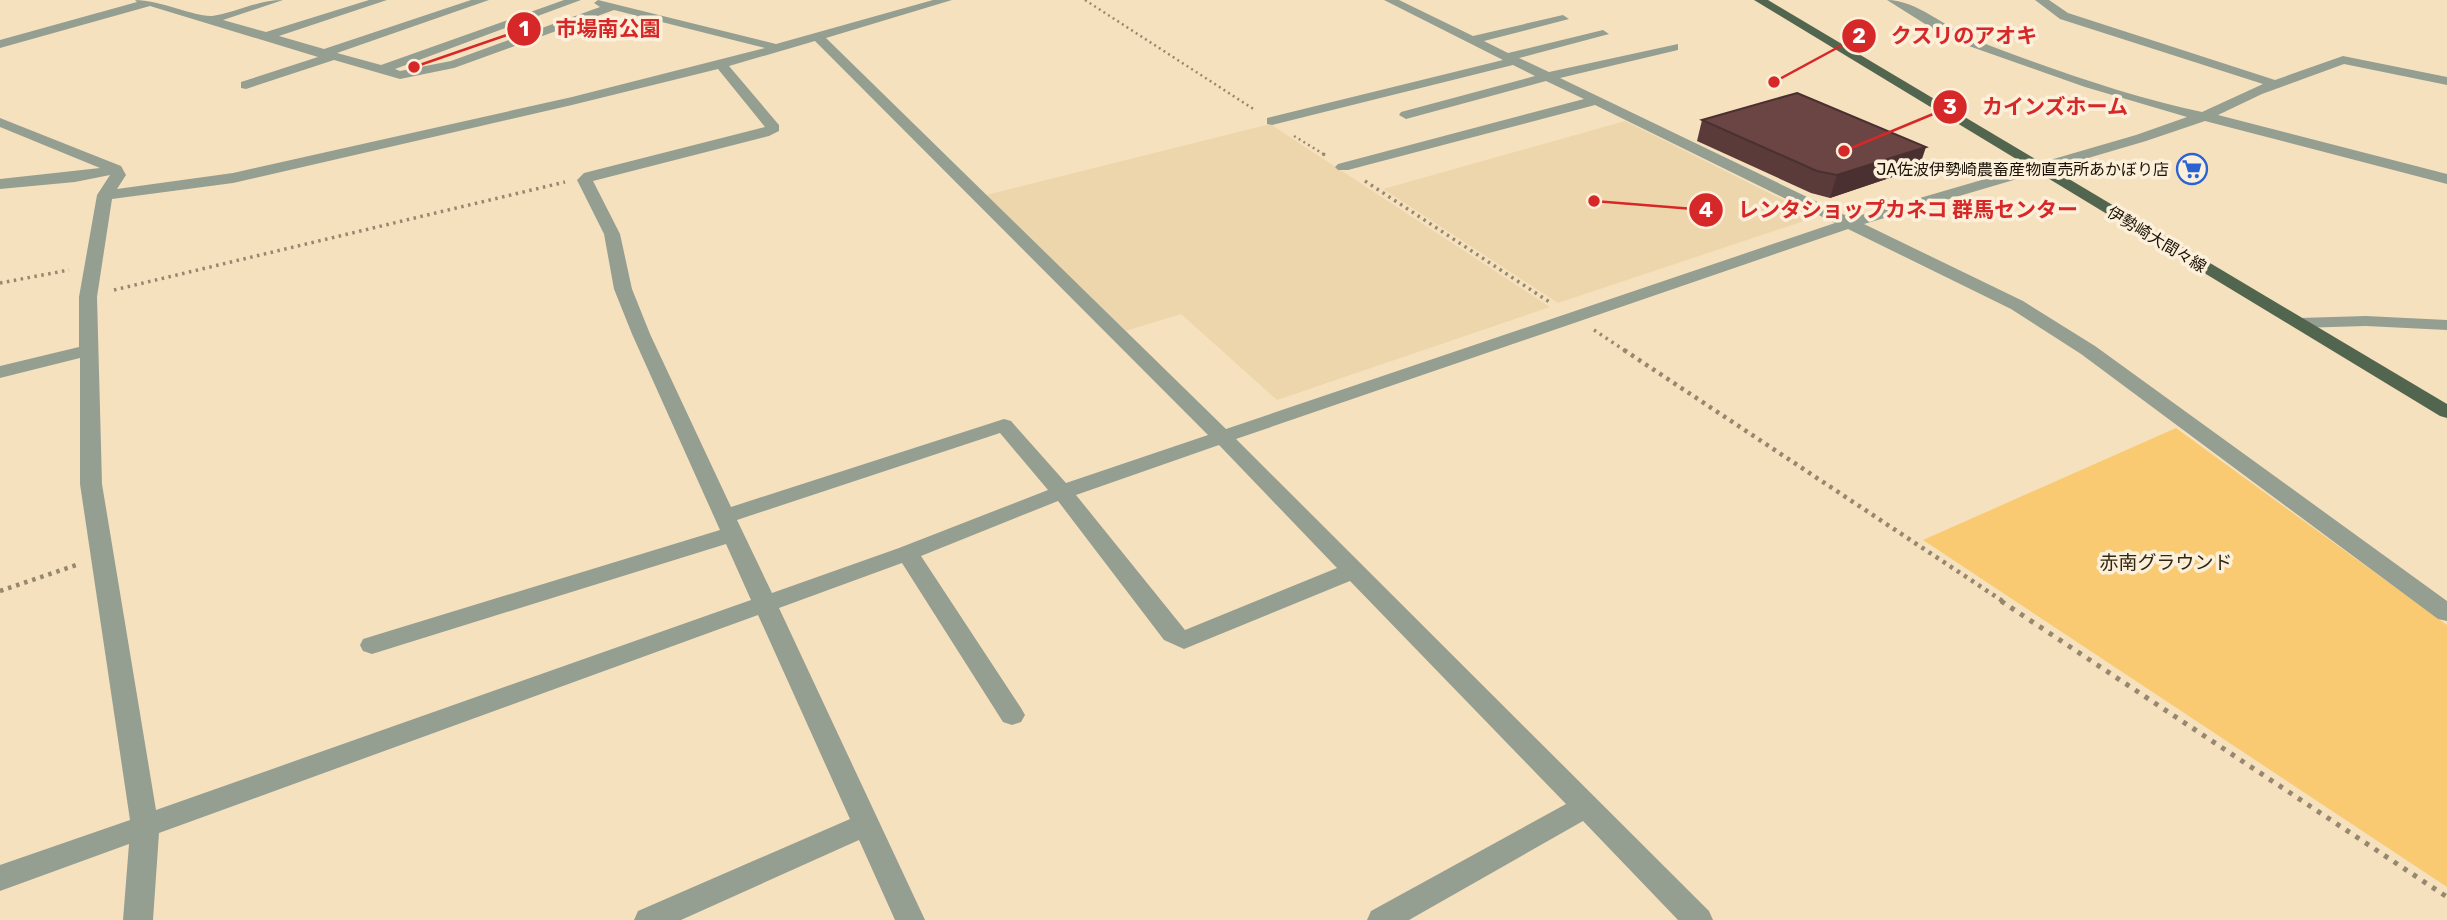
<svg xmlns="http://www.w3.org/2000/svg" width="2447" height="920" viewBox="0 0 2447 920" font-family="Rubik,'Noto Sans JP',sans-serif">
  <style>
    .built { fill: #eed6ac }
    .green { fill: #f9ca72 }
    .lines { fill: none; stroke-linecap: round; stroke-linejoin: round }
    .path-far3 { stroke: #96876e; stroke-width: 2.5; stroke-dasharray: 2 3.5; stroke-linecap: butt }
    .path-far2 { stroke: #96876e; stroke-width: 3.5; stroke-dasharray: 2.5 4.5; stroke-linecap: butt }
    .path-far1 { stroke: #96876e; stroke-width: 4.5; stroke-dasharray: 3.5 5; stroke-linecap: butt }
    .path { stroke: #96876e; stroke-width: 5; stroke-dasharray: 4.5 7; stroke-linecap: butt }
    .minor { fill: #949f92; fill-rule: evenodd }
    .major { fill: #52664f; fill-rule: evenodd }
    .wall { fill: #5b3b3a }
    .shaded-wall { fill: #4a3030 }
    .building { fill: #6a4544; stroke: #4a3030; stroke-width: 2 }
    .labels { text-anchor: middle; stroke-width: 7; stroke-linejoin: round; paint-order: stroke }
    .far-poi-label { font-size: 16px; fill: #1a1206; stroke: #fcf0da; text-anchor: end }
    .far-street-label { font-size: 16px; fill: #1a1206; stroke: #fcf0da }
    .park-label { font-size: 19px; fill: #322712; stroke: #fcf0da }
    .leader { fill: none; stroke: #d62828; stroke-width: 2.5 }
    .callout-dot { fill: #d62828; stroke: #fcf0da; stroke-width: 2.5 }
    .mark-label { font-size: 21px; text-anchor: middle; font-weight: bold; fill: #fff }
    .callout-label { font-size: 21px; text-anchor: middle; font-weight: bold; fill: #d62828; stroke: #fcf0da; stroke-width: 7; stroke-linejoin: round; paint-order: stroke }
  </style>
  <rect width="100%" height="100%" fill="#f6e1be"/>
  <g class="built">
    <path d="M1625,121L1811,214L1810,219L1558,303L1383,189Z"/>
    <path d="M1270,124L1550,307L1277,400L1181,314L1126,331L986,195Z"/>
  </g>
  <path class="green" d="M2176,428L2447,625V887L1923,540Z"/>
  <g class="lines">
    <g class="path-far3">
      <path d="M1085,0L1255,110"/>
      <path d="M1294,136L1325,155"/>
    </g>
    <g class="path-far2">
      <path d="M1323,154L1325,155"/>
      <path d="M1365,181L1551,303"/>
      <path d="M0,283L69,270"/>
      <path d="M114,290L565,182"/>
      <path d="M1594,330L1627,352"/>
    </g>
    <g class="path-far1">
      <path d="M1624,350L2004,602"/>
      <path d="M0,591L79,564"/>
    </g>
    <path class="path" d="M2001,601L2447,897"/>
    <g class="minor">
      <path d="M135,0C160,0 195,17 212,16C236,13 257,0 283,0L223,20L266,32L369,0H387L279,36L324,49L471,0H489L337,53L381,65L564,0H581L395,69L400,71L451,61L600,7L594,3L598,0L776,44L933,0H952L826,38L1226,429L1835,223L1595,105L1348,170H1338L1335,167L1338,164L1584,99L1546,81L1406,119L1399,115L1401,112L1535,76L1513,65L1272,125L1267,124V118L1503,60L1384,0H1399L1473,36L1563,15L1569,19L1484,41L1508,53L1603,30L1609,34L1519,58L1549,72L1678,44V50L1560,78L1851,218L2136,135L2187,117L2085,87L1966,45L1941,34L1887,0C1917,0 1946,28 1973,39C2042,66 2130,97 2202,112L2263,84L2060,19L2035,0H2049L2068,13L2275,80L2343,56L2447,77V85L2344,64L2262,94L2218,115L2447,174V184L2205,121L2146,141L1864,224L2023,301L2095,346L2447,601V621L2438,619L2081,354L2011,309L1848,229L1236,439L1709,911L1713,920H1678L1583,821L1409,920H1367L1371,911L1566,804L1350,581L1184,649L1164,640L1058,501L921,556L1021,708L1025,715L1021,722L1012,725L1003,722L902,563L779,608L925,920H895L859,840L681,920H634L638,911L850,819L758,615L159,833L153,920H123L129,844L0,891V865L130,820L80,484V358L0,378V366L79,347V297L97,195L110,175L75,182L0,189V179L100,168L0,127V118L121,166L126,175L117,189L233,173L572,97L765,48L614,10L454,68L400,79L334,60L246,89L241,88V82L318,57L150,6L0,48V40L137,2ZM815,41L1208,435L1066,483L1011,421L1004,419L731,507L650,334L632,289L620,234L593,181L769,136L779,131V125L729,66ZM718,69L765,127L584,173L577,180L604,234L614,289L632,334L720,530L363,639L360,645L363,651L372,654L726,544L751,600L156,810L102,484L97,297L112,199L233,183L572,105ZM1000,433L1048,490L899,548L772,593L737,520ZM1219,445L1337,568L1185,630L1076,495Z"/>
      <path d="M2366,316L2447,320V330L2366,326L2299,328L2290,323L2299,318Z"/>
    </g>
    <path class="major" d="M1754,0H1768L2447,404V418L2440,416Z"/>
  </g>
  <path class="wall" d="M1702,120L1919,168L1830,198L1811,193L1697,141Z"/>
  <path class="shaded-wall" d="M1926,147L1919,168L1830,198L1837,175Z"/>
  <path class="building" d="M1797,93L1926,147L1837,175L1817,171L1702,120Z"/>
  <defs>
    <g id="supermarket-ring" transform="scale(1.575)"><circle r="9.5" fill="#fcf0da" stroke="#2b64d2" stroke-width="1.5"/><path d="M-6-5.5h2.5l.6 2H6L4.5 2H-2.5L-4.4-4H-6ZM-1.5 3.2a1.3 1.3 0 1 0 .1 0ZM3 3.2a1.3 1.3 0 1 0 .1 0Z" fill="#2b64d2"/></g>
  </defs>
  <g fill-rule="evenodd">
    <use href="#supermarket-ring" x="2192" y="169"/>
  </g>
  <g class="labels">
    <g class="far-poi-label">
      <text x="2169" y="175">JA佐波伊勢崎農畜産物直売所あかぼり店</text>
    </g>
    <g class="far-street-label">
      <text transform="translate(2157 239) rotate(31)" y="6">伊勢崎大間々線</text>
    </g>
    <g class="park-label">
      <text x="2166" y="569">赤南グラウンド</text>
    </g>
  </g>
  <path class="leader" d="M414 67L524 29M1774 82L1859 36M1844 151L1950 107M1594 201L1706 210"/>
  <g class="callout-dot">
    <circle cx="414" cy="67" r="7"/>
    <circle cx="1774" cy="82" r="7"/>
    <circle cx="1844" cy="151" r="7"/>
    <circle cx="1594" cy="201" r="7"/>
    <circle cx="524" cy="29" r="18"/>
    <circle cx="1859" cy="36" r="18"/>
    <circle cx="1950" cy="107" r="18"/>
    <circle cx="1706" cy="210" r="18"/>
  </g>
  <g class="mark-label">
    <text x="524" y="36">1</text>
    <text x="1859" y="43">2</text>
    <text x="1950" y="114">3</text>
    <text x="1706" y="217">4</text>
  </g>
  <g class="callout-label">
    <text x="608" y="36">市場南公園</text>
    <text x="1964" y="43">クスリのアオキ</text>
    <text x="2055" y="114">カインズホーム</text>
    <text x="1908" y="217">レンタショップカネコ 群馬センター</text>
  </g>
</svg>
